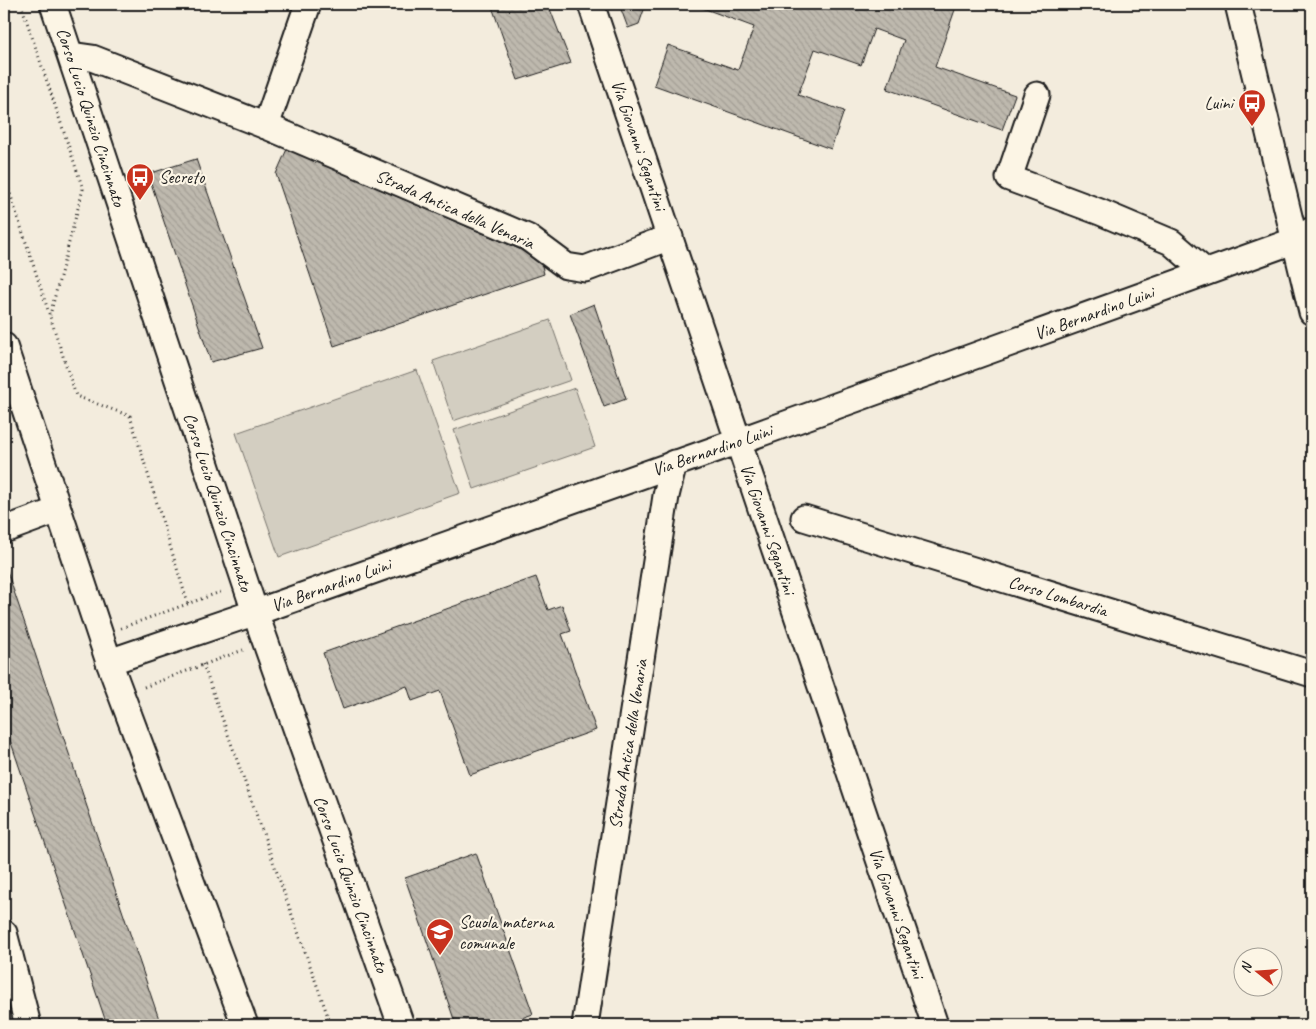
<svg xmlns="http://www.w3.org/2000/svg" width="1316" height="1029" viewBox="0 0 1316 1029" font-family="Caveat,sans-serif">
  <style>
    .pitch { fill: #d3cec1; stroke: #78756e }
    .building { fill: url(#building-back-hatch); stroke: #1c1c1c }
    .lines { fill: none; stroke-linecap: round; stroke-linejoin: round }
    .minor-casing { stroke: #1c1c1c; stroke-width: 29 }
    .path { stroke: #1c1c1c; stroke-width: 3; stroke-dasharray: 1 4; stroke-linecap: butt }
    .minor { stroke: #fcf5e5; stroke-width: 25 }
    .labels { text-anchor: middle; stroke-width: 4.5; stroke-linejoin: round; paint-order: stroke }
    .poi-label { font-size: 18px; fill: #1c1c1c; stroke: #fcf5e5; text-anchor: start }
    .street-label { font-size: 18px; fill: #1c1c1c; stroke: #fcf5e5 }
  </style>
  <defs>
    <pattern id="building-back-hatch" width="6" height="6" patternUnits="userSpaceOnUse" patternTransform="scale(1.25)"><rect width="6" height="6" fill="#beb9ae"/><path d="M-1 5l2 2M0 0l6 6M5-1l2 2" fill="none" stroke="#a39e95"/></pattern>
  </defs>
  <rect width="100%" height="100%" fill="#f3ecdd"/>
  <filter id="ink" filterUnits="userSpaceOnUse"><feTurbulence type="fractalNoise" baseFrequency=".02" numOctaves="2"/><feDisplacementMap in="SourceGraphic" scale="10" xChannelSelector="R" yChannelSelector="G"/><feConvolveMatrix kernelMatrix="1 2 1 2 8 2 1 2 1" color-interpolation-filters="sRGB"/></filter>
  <g filter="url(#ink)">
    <g class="pitch">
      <path d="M550,320L571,380L453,421L433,361Z"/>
      <path d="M417,370L460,493L279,557L236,433Z"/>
      <path d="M575,388L595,447L474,489L454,430Z"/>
    </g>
    <g class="building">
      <path d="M491,4H548L571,63L518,80Z"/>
      <path d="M619,4H658L656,8L646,4L639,24L628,28Z"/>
      <path d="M702,4H957L935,67L1015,95L1002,130L887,89L904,40L874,29L861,65L815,49L798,95L844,111L831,149L654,85L668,45L738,70L754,27L700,7Z"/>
      <path d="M287,149L540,258L544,274L334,346L276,174Z"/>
      <path d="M196,159L262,348L211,362L148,174Z"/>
      <path d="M594,304L626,399L604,407L570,314Z"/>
      <path d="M4,562L161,1025H107L4,722Z"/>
      <path d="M536,577L548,610L562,605L571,631L562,634L596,730L470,775L440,691L412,701L407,686L343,709L323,653Z"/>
      <path d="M476,853L533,1014L502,1025H456L405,878Z"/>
    </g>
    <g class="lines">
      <g class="minor-casing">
        <g id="minor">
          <path d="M53,4L255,612L401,1025"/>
          <path d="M591,4L935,1025"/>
          <path d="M1238,4L1312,312"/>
          <path d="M71,55L92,58L266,126L527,237L566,266L585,269L670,237"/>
          <path d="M1037,95L1009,178L1100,212L1171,242L1206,272"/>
          <path d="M266,126L308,4"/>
          <path d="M4,346L109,662L245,1025"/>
          <path d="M804,518L1312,674"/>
          <path d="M4,530L58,510"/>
          <path d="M109,662L268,608L739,441L1296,240L1312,230"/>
          <path d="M4,933L28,1025"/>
          <path d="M585,1025L666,496L674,463"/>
        </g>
      </g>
      <g class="path">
        <path d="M21,4L83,189L50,315"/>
        <path d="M4,175L76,396L130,416L188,604"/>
        <path d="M121,628L223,591"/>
        <path d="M203,664L331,1025"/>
        <path d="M144,687L243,650"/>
      </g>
      <use href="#minor" class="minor"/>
    </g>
  </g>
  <defs>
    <g id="bus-pin" transform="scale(1.4375)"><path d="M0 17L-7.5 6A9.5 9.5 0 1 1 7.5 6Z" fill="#c8321e" stroke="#fcf5e5"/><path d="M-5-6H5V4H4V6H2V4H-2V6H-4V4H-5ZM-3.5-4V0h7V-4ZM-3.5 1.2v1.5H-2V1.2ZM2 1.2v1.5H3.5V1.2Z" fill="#fff"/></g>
    <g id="school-pin" transform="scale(1.4375)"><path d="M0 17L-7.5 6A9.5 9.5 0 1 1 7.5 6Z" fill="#c8321e" stroke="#fcf5e5"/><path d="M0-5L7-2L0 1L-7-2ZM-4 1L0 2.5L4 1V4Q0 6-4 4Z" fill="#fff"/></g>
  </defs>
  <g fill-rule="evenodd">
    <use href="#bus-pin" x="1252" y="103"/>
    <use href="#bus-pin" x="140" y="177"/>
    <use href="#school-pin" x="440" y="932"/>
  </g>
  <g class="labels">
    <g class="poi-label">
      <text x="1233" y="109" text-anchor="end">Luini</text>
      <text x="159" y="183">Secreto</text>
      <text x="459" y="928">Scuola materna<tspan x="459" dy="21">comunale</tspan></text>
    </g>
    <g class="street-label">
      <text transform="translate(91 117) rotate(72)" y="6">Corso Lucio Quinzio Cincinnato</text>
      <text transform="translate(639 145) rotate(71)" y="6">Via Giovanni Segantini</text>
      <text transform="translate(455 209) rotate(24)" y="6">Strada Antica della Venaria</text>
      <text transform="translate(1094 313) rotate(-20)" y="6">Via Bernardino Luini</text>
      <text transform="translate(712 450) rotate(-19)" y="6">Via Bernardino Luini</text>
      <text transform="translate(218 502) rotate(72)" y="6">Corso Lucio Quinzio Cincinnato</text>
      <text transform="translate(768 529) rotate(71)" y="6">Via Giovanni Segantini</text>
      <text transform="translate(331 585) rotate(-20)" y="6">Via Bernardino Luini</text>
      <text transform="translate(1058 596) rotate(17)" y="6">Corso Lombardia</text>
      <text transform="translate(628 744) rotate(-81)" y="6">Strada Antica della Venaria</text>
      <text transform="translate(351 884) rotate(70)" y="6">Corso Lucio Quinzio Cincinnato</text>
      <text transform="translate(897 913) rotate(71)" y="6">Via Giovanni Segantini</text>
    </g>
  </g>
  <rect width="1316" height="1029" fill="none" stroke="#fcf5e5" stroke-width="20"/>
  <rect x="10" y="10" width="1296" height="1009" fill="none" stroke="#1c1c1c" stroke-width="2" filter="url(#ink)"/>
  <g transform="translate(1258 972) rotate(287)"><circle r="24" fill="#fcf5e5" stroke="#a29e95"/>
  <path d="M0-4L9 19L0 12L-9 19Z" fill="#c8321e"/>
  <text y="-8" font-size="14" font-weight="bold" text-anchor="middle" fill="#1c1c1c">N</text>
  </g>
</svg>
